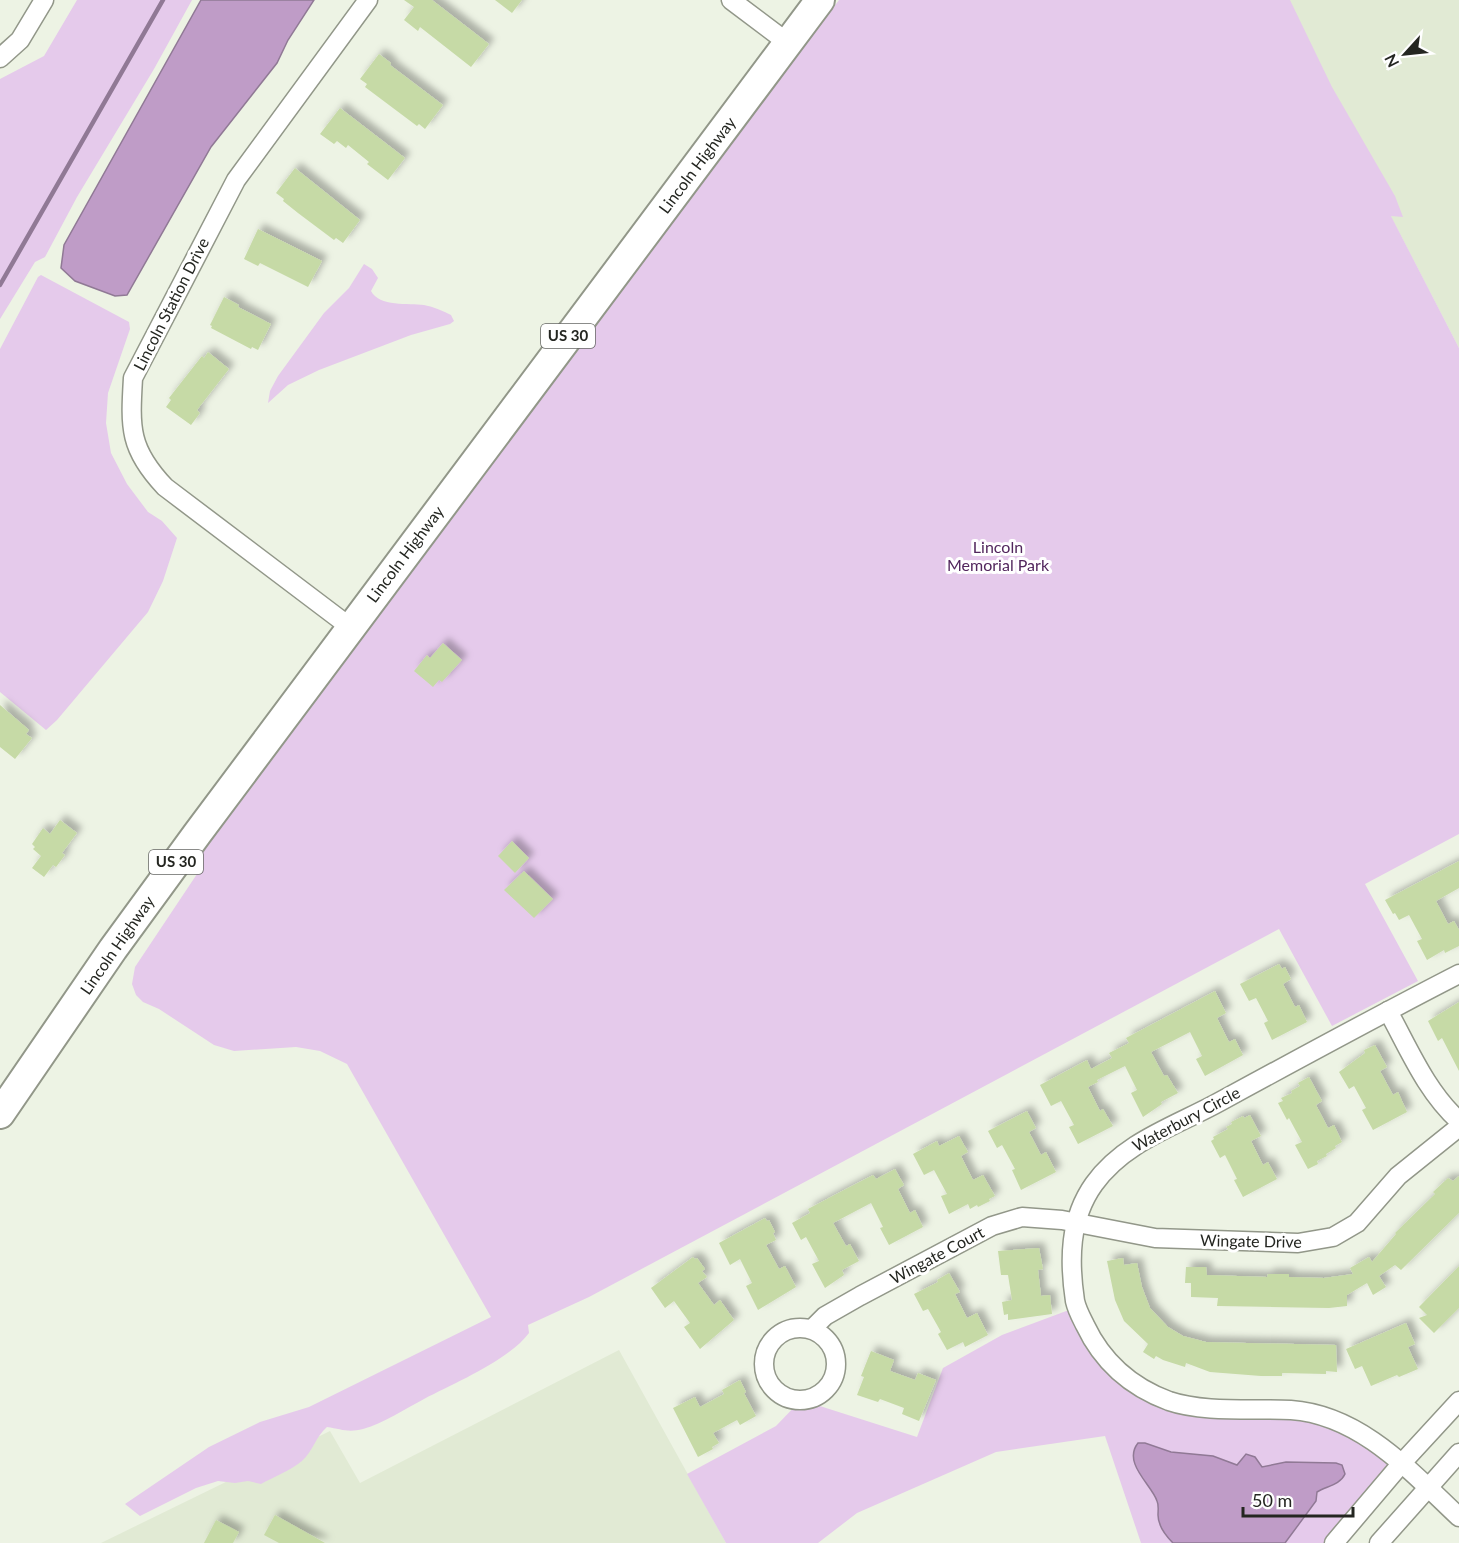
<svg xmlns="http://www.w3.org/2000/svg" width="1459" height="1543" viewBox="0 0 1459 1543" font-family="Lato,sans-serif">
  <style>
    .built { fill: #e1ead4 }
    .green { fill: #e5caeb }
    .water { fill: #bf9cc7; stroke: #907995; stroke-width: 1.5 }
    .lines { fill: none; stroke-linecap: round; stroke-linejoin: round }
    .stream { stroke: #907995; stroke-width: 4.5 }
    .building { fill: #c6daa6; filter: url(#shadow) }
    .street-casing { stroke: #929789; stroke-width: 21 }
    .primary-casing { stroke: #929789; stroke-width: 32 }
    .street { stroke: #fff; stroke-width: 18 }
    .primary { stroke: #fff; stroke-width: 28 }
    .labels { text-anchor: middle; stroke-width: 6; stroke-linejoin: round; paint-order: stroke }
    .shield { fill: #fff; stroke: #666764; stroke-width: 1.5 }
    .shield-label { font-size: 15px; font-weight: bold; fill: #242621 }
    .street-label { font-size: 16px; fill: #242621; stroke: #fff }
    .park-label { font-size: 16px; fill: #52265d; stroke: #fff }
  </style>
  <defs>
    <filter id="shadow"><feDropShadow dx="5.5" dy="-5.5" stdDeviation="3" flood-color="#0004"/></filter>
  </defs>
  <rect width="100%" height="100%" fill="#edf3e4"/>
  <g class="built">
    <path d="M1279,0H1459V348Z"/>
    <path d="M619,1350L726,1543H101L330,1431L360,1483Z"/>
  </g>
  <g class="green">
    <path d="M77,0H192L154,69L77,197L45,257L35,262L0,319V79L44,56Z"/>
    <path d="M839,0H1290L1332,87L1395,196L1403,217L1391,216L1459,348V834L1365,884L1418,981L1332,1026L1279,929L589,1297L528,1325L529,1333C509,1360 455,1383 424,1399C405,1409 384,1423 363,1429C348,1433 341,1429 327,1427C316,1436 313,1451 302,1461C291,1470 274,1477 261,1484L248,1481L235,1483L218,1481L196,1488L140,1516L125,1504L209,1447L260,1422L309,1407L491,1317L347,1064L320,1051L296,1047L234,1051L214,1045L159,1009L143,1002L136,995L132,984L135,967L201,868L197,860Z"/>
    <path d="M364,264L372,269L378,278L371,291C379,307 409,303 424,305C434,307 443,311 451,315L454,321L450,324L411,335L319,370L288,385L268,403L270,391L278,376L324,313L349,288Z"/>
    <path d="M41,275L129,322L130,329L108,393L106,423L111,453L127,484L148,512L162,521L177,538L163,581L148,612L57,720L46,730L0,692V349L38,277Z"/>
    <path d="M1077,1307L1094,1343L1152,1393L1328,1417L1401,1464L1334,1543H1141L1105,1436L996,1452L857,1513L818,1543H726L687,1474L776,1426L801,1400L917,1437L943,1368L1002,1335Z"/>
  </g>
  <g class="water">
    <path d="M201,0H314L288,40L277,63L211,147L127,295L115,296L75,281L61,268L64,245Z"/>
    <path d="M1138,1443H1145L1171,1452L1213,1456L1237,1465L1246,1454L1255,1457L1262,1467L1286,1462L1336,1463L1342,1465L1345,1474C1340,1485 1327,1486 1317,1492L1316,1501L1285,1543H1173C1166,1536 1158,1525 1158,1515C1158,1510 1159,1505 1157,1501C1152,1485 1122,1463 1138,1443Z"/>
  </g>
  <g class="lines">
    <path class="stream" d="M0,285L163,0"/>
  </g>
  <g class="building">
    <path d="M404,0H432L489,44L471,67L420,27L418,31L404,20L414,7Z"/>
    <path d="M495,0H522L512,13Z"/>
    <path d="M379,54L391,63L390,65L443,105L425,129L419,124L417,126L365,87L367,84L360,79Z"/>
    <path d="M340,108L405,158L388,180L367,164L369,162L348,145L346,148L337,141L334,144L320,134Z"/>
    <path d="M295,168L360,220L343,243L336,238L334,240L298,213L283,201L284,199L276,193Z"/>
    <path d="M258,229L322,261L308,287L260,263L258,266L244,259Z"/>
    <path d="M224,297L239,305L238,307L271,324L258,350L252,347L251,349L211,328L212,326L210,325Z"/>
    <path d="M208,352L229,369L197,410L200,413L191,425L166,407L171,400L169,398L202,356L204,358Z"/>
    <path d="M443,643L462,660L442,682L439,680L433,687L414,671L427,655L430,658Z"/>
    <path d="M0,705L29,730L26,734L32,738L15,759L0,747Z"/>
    <path d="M60,820L77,833L62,853L65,855L56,867L53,865L44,877L32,868L41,856L33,849L35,847L32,844L43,828L50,834Z"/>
    <path d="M512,841L529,858L515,873L498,856Z"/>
    <path d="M1459,861V888L1436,901L1448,924L1454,921L1459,930V946L1445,953L1444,950L1427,960L1417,941L1422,939L1409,915L1399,920L1395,913L1393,914L1385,900Z"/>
    <path d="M524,871L553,899L534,918L504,890Z"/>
    <path d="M1279,964L1282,969L1285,967L1291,979L1283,984L1295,1007L1299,1005L1307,1022L1272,1040L1264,1023L1268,1021L1256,998L1249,1001L1240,984Z"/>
    <path d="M1215,991L1226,1013L1217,1018L1229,1042L1235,1039L1243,1055L1205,1076L1196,1059L1202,1056L1190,1032L1151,1052L1164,1076L1167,1075L1178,1093L1161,1102L1162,1104L1143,1117L1131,1093L1137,1090L1125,1066L1097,1080L1098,1082L1088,1087L1100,1111L1103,1109L1113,1126L1078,1144L1069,1127L1074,1125L1061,1101L1051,1106L1040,1085L1087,1060L1091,1069L1112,1058L1109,1053L1129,1043L1126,1038Z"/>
    <path d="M1459,1002V1071L1442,1038L1438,1041L1428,1021Z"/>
    <path d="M1375,1045L1387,1067L1380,1071L1393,1095L1398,1092L1407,1112L1373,1130L1362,1110L1366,1108L1354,1086L1349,1089L1339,1072L1365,1053L1364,1050Z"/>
    <path d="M1309,1077L1322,1101L1316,1105L1328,1128L1334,1125L1342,1142L1335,1146L1336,1148L1326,1154L1327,1156L1317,1161L1318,1164L1308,1169L1295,1145L1302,1142L1289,1118L1287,1120L1278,1103L1283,1101L1281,1098L1292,1093L1291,1091L1300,1086L1298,1083Z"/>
    <path d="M1027,1111L1036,1128L1029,1132L1041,1155L1046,1152L1056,1172L1021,1190L1012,1170L1015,1169L1002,1145L997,1148L988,1131Z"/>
    <path d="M1250,1115L1261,1136L1251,1141L1263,1165L1268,1162L1277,1179L1243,1197L1234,1180L1237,1179L1225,1155L1220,1158L1211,1141L1214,1139L1213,1137L1228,1129L1226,1127L1232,1124L1231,1122L1243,1116L1244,1118Z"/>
    <path d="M959,1136L968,1152L961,1156L973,1180L983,1175L995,1196L989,1199L990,1201L978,1207L977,1205L970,1209L968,1204L949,1214L941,1196L947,1194L934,1170L924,1175L913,1154L937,1141L939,1146Z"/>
    <path d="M895,1169L904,1185L898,1189L910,1213L915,1210L923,1227L889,1245L880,1228L883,1227L871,1203L833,1223L846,1246L850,1244L859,1261L842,1270L844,1275L825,1288L812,1264L819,1261L806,1237L801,1240L792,1223L810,1213L808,1209L842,1191L873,1175L876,1179Z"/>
    <path d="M1459,1176V1213L1401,1270L1395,1265L1379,1276L1386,1287L1373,1295L1367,1283L1347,1295V1306L1329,1308L1217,1306L1218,1298L1191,1297V1283H1185L1186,1267H1206L1207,1275L1267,1277L1268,1274H1289V1277L1324,1278L1353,1274L1350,1268L1369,1257L1372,1262L1396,1234L1395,1233L1435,1194L1433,1192L1448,1178L1453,1181Z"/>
    <path d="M765,1218L767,1221L769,1220L775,1232L773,1233L776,1240L766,1245L779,1269L785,1266L796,1287L758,1310L746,1286L752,1283L740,1259L730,1265L719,1243Z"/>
    <path d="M1039,1248L1043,1269L1038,1270L1041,1296L1050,1295L1052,1314L1008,1320V1314L1004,1315L1002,1302L1012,1300L1008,1275H1001L998,1251Z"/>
    <path d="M693,1257L695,1259L697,1258L705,1269L702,1271L707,1277L698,1283L714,1305L720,1300L734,1320L700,1349L684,1327L690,1323L674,1301L665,1308L651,1288Z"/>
    <path d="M1123,1258L1124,1265L1137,1263L1142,1287L1150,1308L1168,1327L1183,1336L1206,1342L1336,1345L1337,1372L1326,1371V1374L1282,1373V1376H1261L1210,1372L1186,1363L1185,1367L1163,1360L1156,1356L1154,1359L1143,1352L1148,1344L1124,1321L1115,1300L1107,1261Z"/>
    <path d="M1459,1266V1308L1434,1333L1419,1318L1427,1315L1419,1307Z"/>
    <path d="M949,1273L960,1292L955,1294L967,1318L977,1313L988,1335L965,1347L963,1342L947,1350L938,1334L941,1332L928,1309L923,1311L914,1294L938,1282L937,1280Z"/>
    <path d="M1406,1323L1415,1344L1408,1347L1418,1369L1399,1377L1397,1375L1371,1386L1362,1366L1355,1369L1346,1349Z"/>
    <path d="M871,1351L894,1360L890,1371L915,1380L918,1373L936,1380L919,1421L902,1414L904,1408L880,1399L878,1402L857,1395L864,1377L861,1376Z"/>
    <path d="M740,1380L746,1392L744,1393L756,1416L740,1425L737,1420L713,1433L719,1443L712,1447L713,1449L698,1457L673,1408L695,1397L700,1407L724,1394L722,1390Z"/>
    <path d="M275,1515L325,1543H279L264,1535Z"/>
    <path d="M216,1520L239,1532L233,1543H204Z"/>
  </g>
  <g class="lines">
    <g class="street-casing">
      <g id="street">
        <path d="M731,0L788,43"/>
        <path d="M0,58L20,40L44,0"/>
        <path d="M350,627L165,487C129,449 130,428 133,378L236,180L368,0"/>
        <path d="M1459,974C1379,1015 1300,1058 1221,1101C1176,1126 1125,1141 1094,1184C1069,1219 1069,1261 1075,1301C1077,1310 1081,1317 1085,1325C1102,1361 1131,1387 1169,1401C1204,1413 1254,1408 1291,1410C1361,1415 1411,1472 1459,1517"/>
        <path d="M1388,1011C1409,1049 1426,1091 1459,1121"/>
        <circle cx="800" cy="1364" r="36"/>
        <path d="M812,1329L825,1316L860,1296L992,1226L1022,1217L1062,1220L1155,1238L1298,1243L1333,1237L1357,1223L1398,1176L1459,1127"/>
        <path d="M1334,1543L1401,1464L1459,1401"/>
        <path d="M1379,1543L1459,1453"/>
      </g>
    </g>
    <g class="primary-casing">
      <path id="primary" d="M0,1114L113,949L197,834L820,0"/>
    </g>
    <use href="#street" class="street"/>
    <use href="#primary" class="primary"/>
  </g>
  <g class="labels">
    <g class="shield">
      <rect x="541" y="324" width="54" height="24" rx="4.5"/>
      <rect x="149" y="850" width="54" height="24" rx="4.5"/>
    </g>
    <g class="shield-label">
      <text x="568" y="341">US 30</text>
      <text x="176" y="867">US 30</text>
    </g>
    <g class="street-label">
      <text transform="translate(697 165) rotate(-53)" y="6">Lincoln Highway</text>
      <text transform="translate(171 304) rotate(-63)" y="6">Lincoln Station Drive</text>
      <text transform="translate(405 554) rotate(-53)" y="6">Lincoln Highway</text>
      <text transform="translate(117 945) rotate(-55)" y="6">Lincoln Highway</text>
      <text transform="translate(1186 1119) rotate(-28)" y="6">Waterbury Circle</text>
      <text transform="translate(1251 1241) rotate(1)" y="6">Wingate Drive</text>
      <text transform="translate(937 1255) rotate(-28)" y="6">Wingate Court</text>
    </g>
    <g class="park-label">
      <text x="998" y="553">Lincoln<tspan x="998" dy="18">Memorial Park</tspan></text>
    </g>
  </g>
  <g transform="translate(1405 54) rotate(243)" stroke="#ffffff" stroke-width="4.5" paint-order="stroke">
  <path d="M0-4.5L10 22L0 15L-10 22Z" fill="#242621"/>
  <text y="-9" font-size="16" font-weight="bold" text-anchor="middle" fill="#242621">N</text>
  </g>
  <path d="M1243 1507v9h110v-9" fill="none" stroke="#242621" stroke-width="3"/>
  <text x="1252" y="1507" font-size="18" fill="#242621" stroke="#ffffff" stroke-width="4.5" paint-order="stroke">50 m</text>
</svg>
